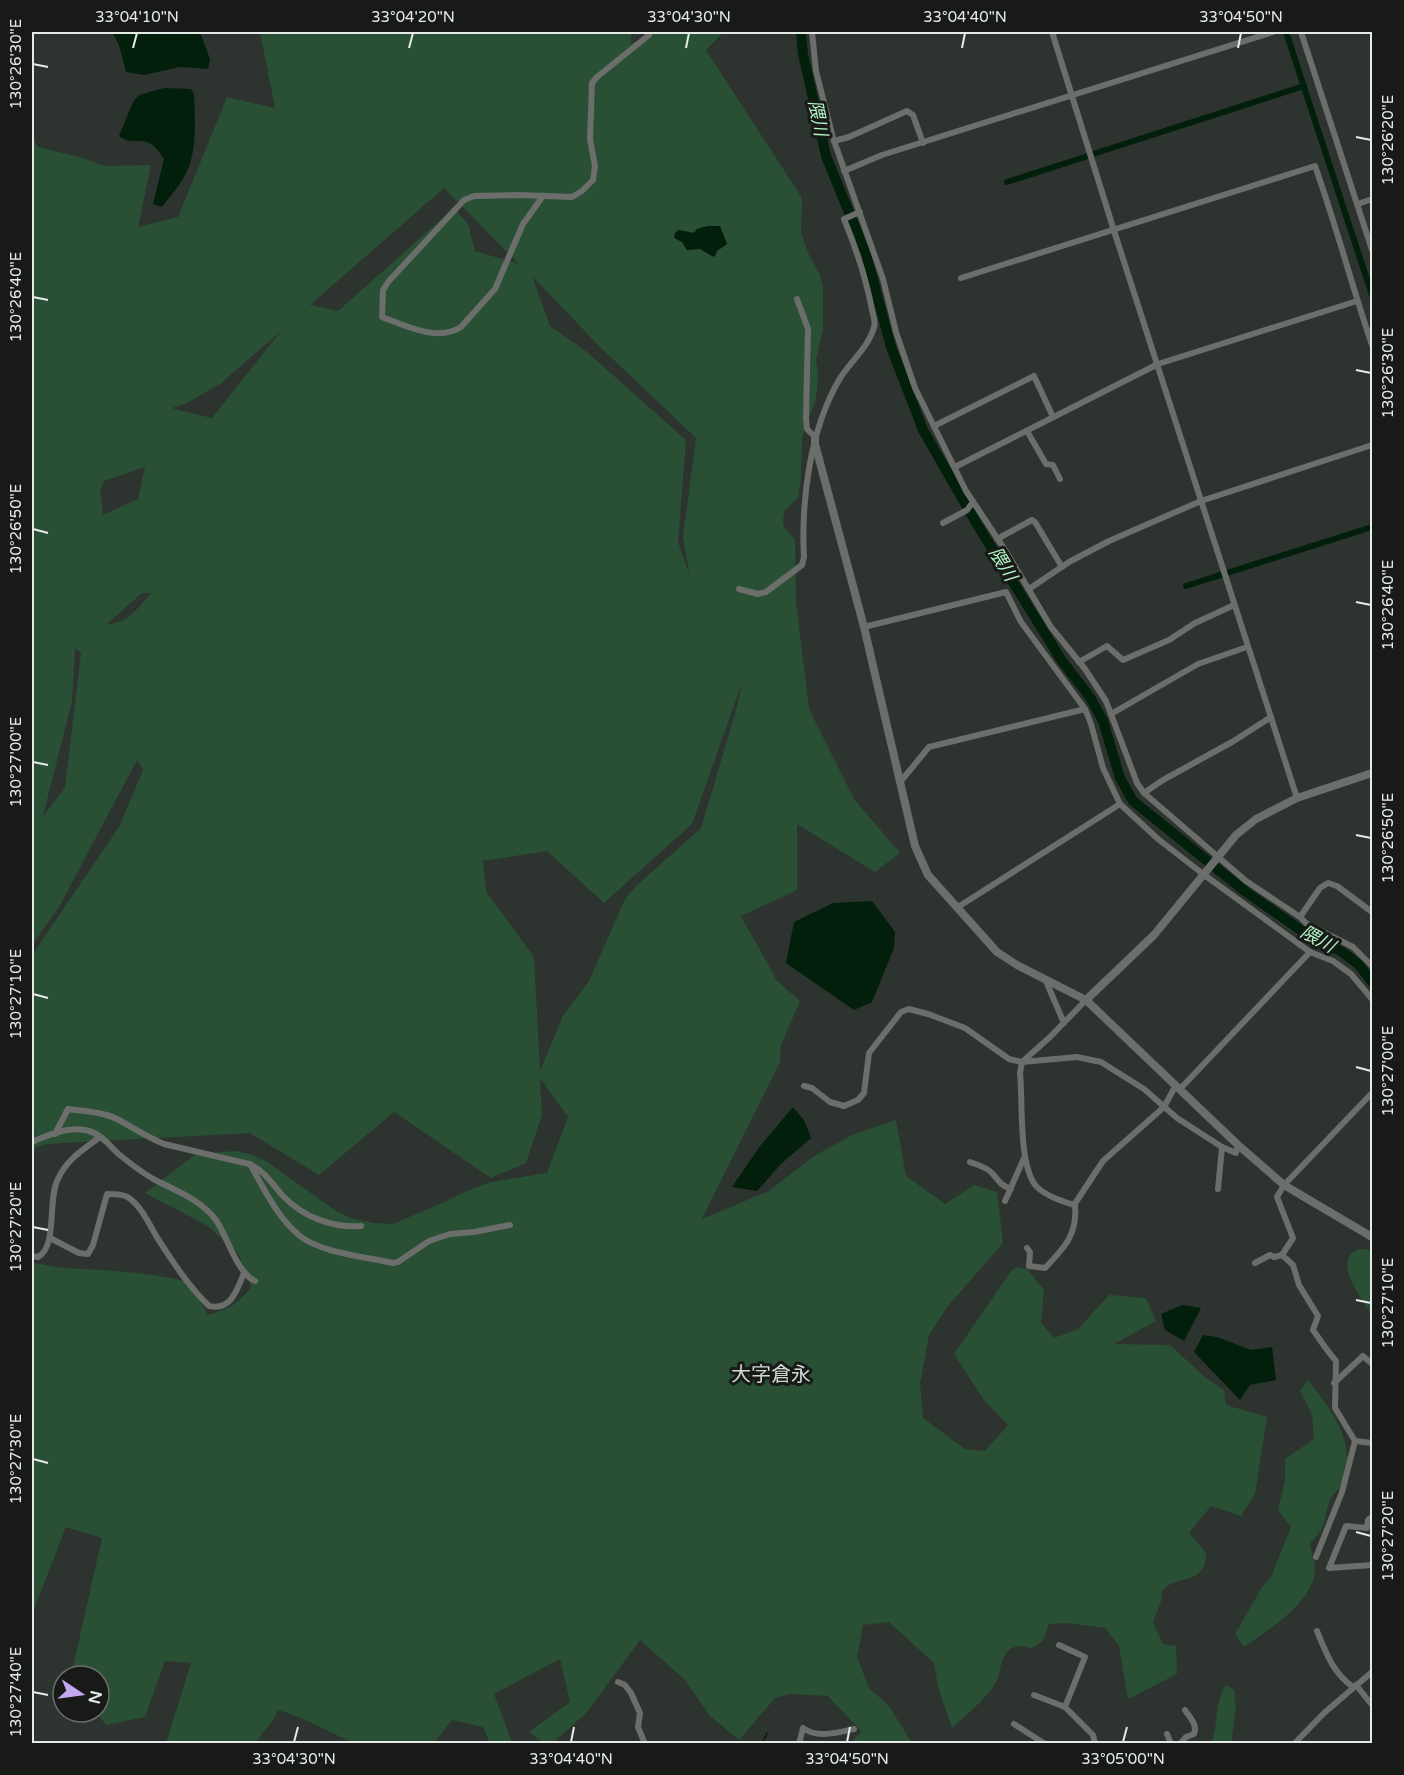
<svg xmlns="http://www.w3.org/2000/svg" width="1404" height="1775" viewBox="0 0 1404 1775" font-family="'Varela Round','Noto Sans JP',sans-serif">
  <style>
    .green { fill: #295035; fill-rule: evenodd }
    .water { fill: #011f0b }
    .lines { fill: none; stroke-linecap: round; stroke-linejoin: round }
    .stream { stroke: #011f0b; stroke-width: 1.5 }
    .canal { stroke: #011f0b; stroke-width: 6 }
    .river { stroke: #011f0b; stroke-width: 10 }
    .minor { stroke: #6b6e6b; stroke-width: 6 }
    .tertiary { stroke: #6b6e6b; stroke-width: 8 }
    .ticks { fill: none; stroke: #e7ebe8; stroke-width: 2 }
    .labels { text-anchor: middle; stroke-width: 6; stroke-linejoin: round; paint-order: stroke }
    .water-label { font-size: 18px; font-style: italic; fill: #b0f4c2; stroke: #181a18 }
    .quarter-label { font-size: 20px; fill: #d1d9d3; stroke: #181a18 }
    .neatline { fill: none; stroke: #e7ebe8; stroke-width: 2 }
    .ticks-label { font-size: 15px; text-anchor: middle; fill: #e7ebe8 }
  </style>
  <rect width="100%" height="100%" fill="#2d332f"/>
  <g class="green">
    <path d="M260,32H631V44L646,37L647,32H724L706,50L802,198L801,233L809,255L820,275L823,289V328L816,360L818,376L816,399L802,438L801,477L798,498L785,510L783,520L784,527L795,540L796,602L809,709L854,799L900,853L875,872L797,824V890L741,916L777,981L800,1001L781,1045L780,1062L702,1219L769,1191L814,1156L852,1135L896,1120L906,1176L945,1204L974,1185L997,1192L1003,1243L948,1306L929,1335L920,1384L923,1418L965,1449L985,1451L1008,1425L984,1400L954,1354L1011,1271L1017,1267L1027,1269L1044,1290L1041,1322L1054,1338L1078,1329L1109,1295L1146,1298L1156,1321L1114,1344L1170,1345L1206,1378L1224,1390L1226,1405L1267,1417L1255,1494L1241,1516L1211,1506L1189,1533L1206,1553C1206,1587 1178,1573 1162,1591L1161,1601L1153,1622L1163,1644L1176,1646L1177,1674L1128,1699L1119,1646L1105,1628L1066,1623L1049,1624L1043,1641L1032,1648C1024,1647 1016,1644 1009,1650C1000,1659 1001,1669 997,1680C989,1697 966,1715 952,1728L938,1687L934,1663L889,1622L863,1625L857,1657L869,1688L889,1706L912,1743H850L862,1732L828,1696L790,1694L775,1698L739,1740L710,1716L685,1680L640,1640L587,1712L553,1743H544L529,1732L570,1702L560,1659L494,1694L512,1743H490L483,1727L452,1720L434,1743H351L347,1740C324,1729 302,1717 278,1710L274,1719L255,1743H166L191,1663L165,1661L145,1717L106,1725L96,1712H99V1676H71L102,1538L66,1527L32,1614V1263C42,1264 53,1267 64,1268C106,1270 148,1272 189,1282L208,1315C230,1308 237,1305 251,1287L238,1253L208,1226L145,1193L196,1154L236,1151L253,1155L266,1161L336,1211L351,1218L373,1223L393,1224L442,1203L469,1190L491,1182L547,1173L568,1117L540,1078L542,1115L526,1163L491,1178L394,1112L319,1175L250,1133L46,1144L32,1149V955L119,827L143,770L137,760L59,907L32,945V137L38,147L83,158L104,166L151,165L138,227L178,217L227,97L275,108ZM444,188L519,264L475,251L468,224L454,208L338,311L310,305ZM708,226H719L727,244L717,251L716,256H712L700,249L687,250L682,242L680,230L694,233L697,229ZM532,276L599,346L696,438L683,537L690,576L678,542L686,440L587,352L550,326ZM281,331L212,418L174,409V407L185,404L220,384ZM145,467L138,499L103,515L100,490L104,481ZM142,593H151C139,607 127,624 107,624ZM75,648L81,653L65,788L43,816L72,701ZM742,683L737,707L701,828L635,887L625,899L589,981L563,1016L540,1071L534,957L486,891L483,861L547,851L604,903L692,824Z"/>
    <path d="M1360,1249L1372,1250V1316C1363,1299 1329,1259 1360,1249Z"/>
    <path d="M1308,1380C1331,1409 1360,1446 1341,1485C1339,1490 1333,1494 1330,1499C1326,1509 1326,1521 1321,1530C1318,1535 1313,1540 1310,1544C1311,1553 1316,1564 1315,1572C1311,1604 1268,1630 1244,1647L1235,1634L1262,1587L1271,1577L1291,1527L1278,1510L1285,1480V1459L1314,1439L1312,1415L1300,1391Z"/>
    <path d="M1226,1685L1234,1690L1236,1708L1231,1743H1212C1218,1725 1215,1701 1226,1685Z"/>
  </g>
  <g class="water">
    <path d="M112,32H200L210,59L208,69L180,67L144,75L126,72L119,45Z"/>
    <path d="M164,88L191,89L194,94C195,121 198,153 184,177C178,188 169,197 162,207L153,204L164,159C160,154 157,147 151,144C140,137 132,146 119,136L133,102L139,95Z"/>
    <path d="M708,226H720L727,244L717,251L714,257L700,249L687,250L682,242L674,238L675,233L678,230L694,233L697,229Z"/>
    <path d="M872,901L895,932L894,948L872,1002L854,1010L786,963L794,922L833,903Z"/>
    <path d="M793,1107L804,1120L811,1138L781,1164L757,1191L732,1187L760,1146Z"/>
    <path d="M1182,1305L1201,1308L1184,1341L1165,1330L1161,1314Z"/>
    <path d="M1203,1335L1217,1337L1251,1350L1272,1347L1276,1380L1250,1385L1240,1400L1194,1352Z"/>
  </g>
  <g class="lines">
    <path class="stream" d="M762,1744L767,1733"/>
    <g class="canal">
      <path d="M1286,32L1372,295"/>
      <path d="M1093,154L1304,86"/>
      <path d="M1007,182L1088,156"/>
      <path d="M1186,586L1372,527"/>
    </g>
    <path class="river" d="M801,32L803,54L826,156L866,254L891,347L923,430L978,526L1062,661L1090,697L1103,721L1120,778L1133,801L1246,892L1315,940L1341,951L1359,965L1372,982"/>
    <g class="minor">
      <path d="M812,32L816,71L833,138L883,279L896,332L915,388L966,491L1007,553L1051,627L1085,669L1106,701L1137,783L1144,793L1246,881L1300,917L1307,924L1353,947L1372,966"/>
      <path d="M1052,32L1116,237L1297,798"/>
      <path d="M1301,32L1372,250"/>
      <path d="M834,141L849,137L907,111L913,115L923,143"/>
      <path d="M844,171L882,155L1273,32"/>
      <path d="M543,196L523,224L495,289L461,327C438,342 405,326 382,317L383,290L388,282L464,200L474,196L519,195L572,197L582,191L593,180L595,166L590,139L592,83L597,77L649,35V32"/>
      <path d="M1358,204L1372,199"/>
      <path d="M961,278L1315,166C1336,225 1352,286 1372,345"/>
      <path d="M797,299L808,329L806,418L807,429L815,437"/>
      <path d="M934,426L1034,376L1053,417"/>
      <path d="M1027,431L1046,464L1053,465L1060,479"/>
      <path d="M955,467L1158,364L1357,301"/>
      <path d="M943,523L967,510L973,502"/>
      <path d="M997,539L1032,520L1035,522L1062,567"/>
      <path d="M739,589L758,594L766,592L802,565L804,557C801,500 810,430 839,380C849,363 869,347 874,327C876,322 873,315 872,310C866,278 856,248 844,219L860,212"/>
      <path d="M1029,589L1069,562L1109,541L1201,501L1372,445"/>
      <path d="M864,627L1006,592L1021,622L1085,709L1091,724L1103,768L1120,804L1158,839L1203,874L1310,952L1333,961L1351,974L1372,999"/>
      <path d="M1079,662L1107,646L1123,660L1169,640L1195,623L1232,606"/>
      <path d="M1111,714L1198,664L1247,647"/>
      <path d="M901,781L929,747L1085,709"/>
      <path d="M1144,793L1163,780L1232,742L1271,717"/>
      <path d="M958,907L1120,804"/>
      <path d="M1300,917L1320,888L1328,883L1337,886L1372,912"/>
      <path d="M1045,979L1064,1023"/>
      <path d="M1086,1000L1050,1037L1022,1062L1020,1073C1023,1101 1018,1167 1037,1187C1046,1196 1062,1201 1074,1205L1103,1161L1164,1107L1176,1085"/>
      <path d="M804,1086L812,1088L830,1102L844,1106L858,1100L864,1093L869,1053L901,1012L909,1009L928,1014L965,1028L1009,1059L1022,1062L1077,1057L1101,1062L1144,1089L1177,1118L1222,1147L1236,1153L1238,1145"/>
      <path d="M1180,1089L1310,952"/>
      <path d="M55,1134L68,1109C84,1111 104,1112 119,1120C134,1128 148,1138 164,1144L249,1164C265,1171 272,1184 283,1196C303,1217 332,1228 361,1226"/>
      <path d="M32,1142C47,1135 72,1125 89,1131C103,1135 111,1148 121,1156C132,1165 143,1173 155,1180C177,1191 201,1200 216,1220C228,1238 237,1273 255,1281"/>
      <path d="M970,1162C978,1165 986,1167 992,1173C999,1181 1000,1185 1011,1189"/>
      <path d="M250,1164C264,1189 277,1217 300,1236C321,1253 367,1257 393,1263L398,1262L429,1241L450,1234L474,1232L510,1225"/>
      <path d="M1218,1189L1222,1147"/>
      <path d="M1005,1201L1024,1158"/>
      <path d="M50,1238L79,1253L88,1254L93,1245L107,1194C114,1195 122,1193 129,1198C142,1207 150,1226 158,1239C173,1262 189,1287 209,1306C231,1311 237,1290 244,1273"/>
      <path d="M1027,1248L1030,1252L1029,1266L1045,1268C1065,1247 1078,1234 1075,1204"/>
      <path d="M1282,1255L1293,1265L1299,1285L1318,1316L1313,1330C1321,1341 1327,1351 1336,1361L1335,1408L1355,1441L1372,1443"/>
      <path d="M32,1256L38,1257C58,1246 47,1200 58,1179C67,1159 84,1149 100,1137"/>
      <path d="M1255,1263L1270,1255L1274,1257L1282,1255L1293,1238L1277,1197L1284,1185L1372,1093"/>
      <path d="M1334,1383L1363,1356L1371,1363"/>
      <path d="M1372,1517L1368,1520L1367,1528L1346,1526L1329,1568L1372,1565"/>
      <path d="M1316,1557L1342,1492L1355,1441"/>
      <path d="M1317,1631C1326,1653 1333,1673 1353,1687"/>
      <path d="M1059,1645L1085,1657L1065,1707"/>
      <path d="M618,1682L625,1685L631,1693L640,1713L638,1727L645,1744"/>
      <path d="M1356,1685L1372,1705"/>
      <path d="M1034,1695L1065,1707L1093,1735L1095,1744"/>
      <path d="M1014,1724L1045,1744"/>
      <path d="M1167,1734L1171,1744"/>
      <path d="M799,1744L803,1728C817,1739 839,1732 854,1729"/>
      <path d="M1180,1744L1186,1737L1194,1734C1198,1725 1190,1718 1185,1710"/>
      <path d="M1294,1744L1324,1713L1372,1672"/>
    </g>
    <g class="tertiary">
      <path d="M815,437V444L864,627L915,846L928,875L997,952L1017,965L1086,1000L1238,1145L1284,1185L1372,1237"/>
      <path d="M1086,1000L1154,935L1236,835L1256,819L1297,798L1372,773"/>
    </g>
  </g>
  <path class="ticks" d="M133,48L137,33M409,48L413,33M686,48L689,33M962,48L965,33M1238,48L1241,33M33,64L48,67M1356,137L1371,140M33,297L48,300M1356,370L1371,373M33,529L48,533M1356,602L1371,605M33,762L48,765M1356,835L1371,838M33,994L48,998M1356,1067L1371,1071M33,1227L48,1230M1356,1300L1371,1303M33,1459L48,1463M1356,1532L1371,1536M33,1692L48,1695M294,1742L298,1727M571,1742L574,1727M847,1742L850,1727M1123,1742L1127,1727"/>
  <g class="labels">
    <g class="water-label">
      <text transform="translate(818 118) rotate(79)" y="6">隈川</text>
      <text transform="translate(1003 564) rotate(59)" y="6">隈川</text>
      <text transform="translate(1318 939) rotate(29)" y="6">隈川</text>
    </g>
    <g class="quarter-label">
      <text x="771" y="1381">大字倉永</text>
    </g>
  </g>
  <rect width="1404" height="1775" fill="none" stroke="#181a18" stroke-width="66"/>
  <g transform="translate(81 1694) rotate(103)"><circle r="28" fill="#181a18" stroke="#6b6e6b" stroke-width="1.5"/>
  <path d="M0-4.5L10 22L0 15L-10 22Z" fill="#c5a7f1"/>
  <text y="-9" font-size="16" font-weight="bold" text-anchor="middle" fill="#e7ebe8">N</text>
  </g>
  <rect x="33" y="33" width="1338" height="1709" class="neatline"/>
  <g class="ticks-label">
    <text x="137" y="22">33°04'10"N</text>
    <text x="413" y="22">33°04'20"N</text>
    <text x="689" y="22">33°04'30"N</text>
    <text x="965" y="22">33°04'40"N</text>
    <text x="1241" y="22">33°04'50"N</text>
    <text transform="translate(16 64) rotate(-90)" y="5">130°26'30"E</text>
    <text transform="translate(1388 140) rotate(-90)" y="5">130°26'20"E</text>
    <text transform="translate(16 297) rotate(-90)" y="5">130°26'40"E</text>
    <text transform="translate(1388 373) rotate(-90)" y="5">130°26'30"E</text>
    <text transform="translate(16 529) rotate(-90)" y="5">130°26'50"E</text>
    <text transform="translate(1388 605) rotate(-90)" y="5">130°26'40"E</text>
    <text transform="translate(16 762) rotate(-90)" y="5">130°27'00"E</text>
    <text transform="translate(1388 838) rotate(-90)" y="5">130°26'50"E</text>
    <text transform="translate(16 994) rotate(-90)" y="5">130°27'10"E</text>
    <text transform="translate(1388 1071) rotate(-90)" y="5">130°27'00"E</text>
    <text transform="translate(16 1227) rotate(-90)" y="5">130°27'20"E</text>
    <text transform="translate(1388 1303) rotate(-90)" y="5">130°27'10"E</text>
    <text transform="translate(16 1459) rotate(-90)" y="5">130°27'30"E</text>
    <text transform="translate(1388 1536) rotate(-90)" y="5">130°27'20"E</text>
    <text transform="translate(16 1692) rotate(-90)" y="5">130°27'40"E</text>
    <text x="294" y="1764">33°04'30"N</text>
    <text x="571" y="1764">33°04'40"N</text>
    <text x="847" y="1764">33°04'50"N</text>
    <text x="1123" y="1764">33°05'00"N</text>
  </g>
</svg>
